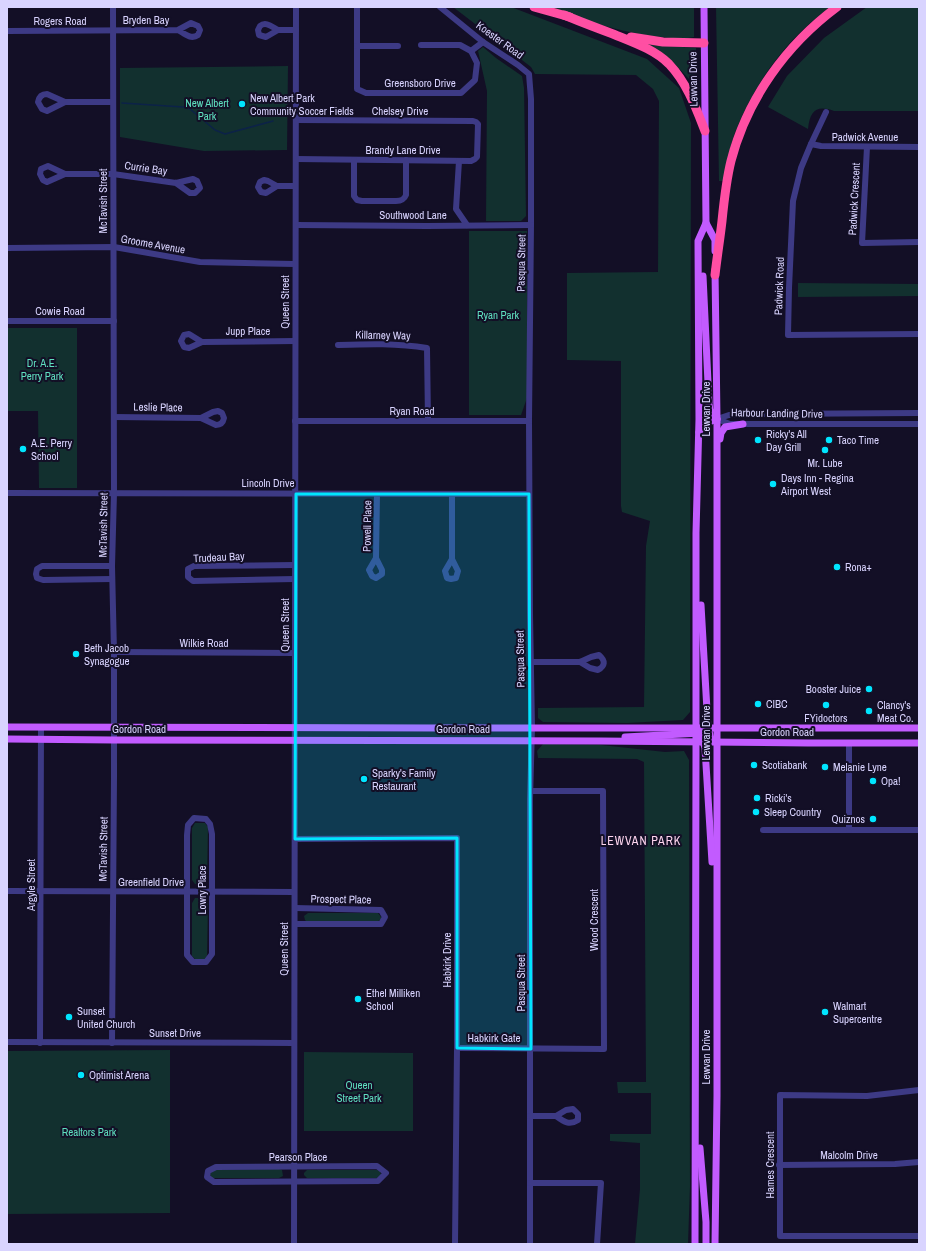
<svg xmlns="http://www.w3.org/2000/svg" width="926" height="1251" viewBox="0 0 926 1251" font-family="'Archivo Narrow',sans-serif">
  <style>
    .green { fill: #12302f }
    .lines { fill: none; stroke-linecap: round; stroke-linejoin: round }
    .stream { stroke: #0c2248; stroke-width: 1.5 }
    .minor { stroke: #3d3a85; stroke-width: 6 }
    .major { stroke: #c25bff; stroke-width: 7 }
    .highway { stroke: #ff4fa3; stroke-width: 9 }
    .marked { fill: #00e5ff; fill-opacity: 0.2; stroke: #00e5ff; stroke-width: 3; stroke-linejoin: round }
    .poi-dot { fill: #00e5ff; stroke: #130f26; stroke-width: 1.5 }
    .labels { text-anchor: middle; stroke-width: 4; stroke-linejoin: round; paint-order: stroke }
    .street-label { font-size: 11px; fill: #d9d4ff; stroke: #130f26 }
    .poi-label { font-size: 11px; fill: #d9d4ff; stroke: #130f26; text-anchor: start }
    .park-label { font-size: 11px; fill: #5fe0c0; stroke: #130f26 }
    .neighbourhood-label { font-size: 12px; letter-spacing: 1px; fill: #ffd6f0; stroke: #130f26 }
  </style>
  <rect width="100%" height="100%" fill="#130f26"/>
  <g class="green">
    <path d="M453,7H511L647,59L679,88L691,123L690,712L683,720L627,723L543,722L538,718V708L644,707L646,546L650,521L622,512L621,506V361L567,360V273L658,272L659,101L653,89L636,75L535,74L531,67Z"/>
    <path d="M543,7H694V37C686,39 678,38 670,38C627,35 584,20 543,7Z"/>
    <path d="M716,7H830C788,37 755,82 736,130C730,144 727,166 724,181H719Z"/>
    <path d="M867,7H919V111H834C817,105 810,110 808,129L768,107L787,76L824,38Z"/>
    <path d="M635,40L653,45L696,48V92H693L689,79L674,63L659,52Z"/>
    <path d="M483,47L496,58L522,76L524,88L526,216L521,221H486L487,91L478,51Z"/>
    <path d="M288,66L287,150L204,151L120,137V68Z"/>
    <path d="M469,231H527V398L521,415H469Z"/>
    <path d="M798,283L919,284V296L798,297Z"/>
    <path d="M7,328H77V488H39L38,411H7Z"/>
    <path d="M543,744L601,745L665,752L684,751L689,760L690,1186L688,1244H635L640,1189V1143L610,1141V1134H651V1093H618L617,1082H646L644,762L637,759L538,758L537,751Z"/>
    <path d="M195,823H205L208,827L207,880L204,884H195L192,880V828Z"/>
    <path d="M195,898H204L208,903L207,956L204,960L195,959L192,956V903Z"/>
    <path d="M308,913H378L381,917V919L377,922H307L305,920L304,916Z"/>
    <path d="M170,1050V1213L7,1214V1051Z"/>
    <path d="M304,1052L413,1053V1131H304Z"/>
    <path d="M279,1169L282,1170L283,1176L279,1178H212L210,1175L212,1170Z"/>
    <path d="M307,1170H377L380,1171L381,1175L377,1178H307L304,1175V1173Z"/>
  </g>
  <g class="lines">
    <path class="stream" d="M122,103L183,107L190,109L202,119L215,130L225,134L273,121"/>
    <g class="minor">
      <path d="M357,7V89L366,93H461L475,80L477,63L471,51L483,42"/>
      <path d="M440,7L483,42L518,65L529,74L531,99V225L529,421L530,614L532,728L530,799V1244"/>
      <path d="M278,30C272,27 266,21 260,26L258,30L259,35L266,37L278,30H296"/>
      <path d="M7,31L178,30C185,34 191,40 198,35L200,30L198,26L191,23L178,30"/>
      <path d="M421,45H460L471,51"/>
      <path d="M357,46H398"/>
      <path d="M65,102L47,94C42,94 39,97 38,102L42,109L47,111L65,102H113"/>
      <path d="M826,112L811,144L801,168L793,201L789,288L788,335L919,334"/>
      <path d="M811,144L821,146L919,147"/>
      <path d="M867,147L862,243L919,242"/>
      <path d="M296,159L471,161L475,159L477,157L478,124L476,122L473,121L296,120"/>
      <path d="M354,160V196L357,200L362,201H396C401,201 404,200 406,195V160"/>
      <path d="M459,161L456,209L467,225"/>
      <path d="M65,174L48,166L41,169L40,174L43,180L47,182L65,174H113L176,183L193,179L197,181L200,188L195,193H190L176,183"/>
      <path d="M277,186L268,181L264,180L260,182L258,187L261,192L266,193L277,186H295"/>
      <path d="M296,225L427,226L531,225"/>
      <path d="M7,248L114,247L200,262L295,264"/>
      <path d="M7,321H114"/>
      <path d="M202,342L189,334L184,335L181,341L184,347L189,348L202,342L295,341"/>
      <path d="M338,345C368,344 397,343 427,348L428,421"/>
      <path d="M114,417L201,418L216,425C220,425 223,423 224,418L222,413L218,411L213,412L201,418"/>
      <path d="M717,419L730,424H919"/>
      <path d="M717,419L729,415L747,414L919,413"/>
      <path d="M295,421H529"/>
      <path d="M7,493L529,494"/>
      <path d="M376,558L369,570L372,576L376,578L382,574V570L376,558L377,494"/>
      <path d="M452,559L445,571L447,578L451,579L456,578L458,571L452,559V494"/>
      <path d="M295,565L194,566L188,569V577L193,581L295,579"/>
      <path d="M112,566H42L37,569L36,574L37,578L43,580L112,579"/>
      <path d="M114,652L294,653"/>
      <path d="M531,662H580L591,657L599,655C606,661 605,666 598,670L590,668L580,662"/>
      <path d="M194,818L206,819L210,824L212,834V954L206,962H193L187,955V835L188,825Z"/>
      <path d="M763,830H919"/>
      <path d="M849,830V743"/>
      <path d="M295,839L457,838V1048L455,1244"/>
      <path d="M7,891L294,892"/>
      <path d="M295,908L381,910L385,917L381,924H295"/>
      <path d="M7,1042L294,1043"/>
      <path d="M40,1043L41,727"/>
      <path d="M112,1043L114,777V652L112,566L114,493L113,7"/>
      <path d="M457,1048L604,1049L603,791H531"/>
      <path d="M919,1090L867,1096L780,1095V1236H919"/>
      <path d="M530,1116H556L566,1110L573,1109L578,1114V1120C569,1126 563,1121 556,1116"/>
      <path d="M779,1165L895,1164L919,1162"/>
      <path d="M377,1166L386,1173L378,1181L214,1182L207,1177L208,1171L216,1167Z"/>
      <path d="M530,1183H601L597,1244"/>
      <path d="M294,1244L296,7"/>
    </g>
    <g class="major">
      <path d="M706,223L715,240V251"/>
      <path d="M715,270L717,419V1096L715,1244"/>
      <path d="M703,276L709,404L710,410L717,419"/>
      <path d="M699,432C703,425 709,421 717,419"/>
      <path d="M720,439L721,433L725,427L743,424"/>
      <path d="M701,605L708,728L711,739L717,742"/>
      <path d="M7,727L439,728H919"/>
      <path d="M696,728L701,736L705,748L712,862"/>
      <path d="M625,737L701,733"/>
      <path d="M7,739L114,740L601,741L808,743H919"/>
      <path d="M700,1148L706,1222V1244"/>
      <path d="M695,1244L696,755V533L699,419L698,241L706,223L704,7"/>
    </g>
    <g class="highway">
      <path d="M534,7L570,17"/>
      <path d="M564,15C581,22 597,28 613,34C632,42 654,49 669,64C687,83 696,108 705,131"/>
      <path d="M631,37L663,42L704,43"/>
      <path d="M715,275C717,257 720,239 722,221C724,201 726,181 731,161C747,99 786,45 837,7"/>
    </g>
  </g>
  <path class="marked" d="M296,494H529L531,1049L457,1048V838L295,839Z"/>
  <g class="poi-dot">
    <circle cx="242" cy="104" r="4"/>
    <circle cx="758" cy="440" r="4"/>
    <circle cx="829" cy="440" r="4"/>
    <circle cx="23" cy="449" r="4"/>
    <circle cx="825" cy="450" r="4"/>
    <circle cx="773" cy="484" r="4"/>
    <circle cx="837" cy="567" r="4"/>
    <circle cx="76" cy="654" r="4"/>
    <circle cx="869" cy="689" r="4"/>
    <circle cx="758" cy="704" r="4"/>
    <circle cx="826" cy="705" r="4"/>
    <circle cx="869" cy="711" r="4"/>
    <circle cx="754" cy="765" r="4"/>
    <circle cx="825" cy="767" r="4"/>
    <circle cx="364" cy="779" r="4"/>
    <circle cx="873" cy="781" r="4"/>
    <circle cx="757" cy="798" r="4"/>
    <circle cx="756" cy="812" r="4"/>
    <circle cx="873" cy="819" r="4"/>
    <circle cx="358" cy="999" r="4"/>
    <circle cx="825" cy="1012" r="4"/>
    <circle cx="69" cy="1017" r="4"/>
    <circle cx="81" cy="1075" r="4"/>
  </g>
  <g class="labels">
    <g class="street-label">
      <text x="146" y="24">Bryden Bay</text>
      <text x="60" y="25">Rogers Road</text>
      <text transform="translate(500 40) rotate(36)" y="4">Koester Road</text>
      <text transform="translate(693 79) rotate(-91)" y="4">Lewvan Drive</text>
      <text x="420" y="87">Greensboro Drive</text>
      <text x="400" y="115">Chelsey Drive</text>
      <text x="865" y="141">Padwick Avenue</text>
      <text x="403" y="154">Brandy Lane Drive</text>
      <text transform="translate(146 168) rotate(8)" y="4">Currie Bay</text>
      <text transform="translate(854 199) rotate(-87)" y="4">Padwick Crescent</text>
      <text transform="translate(103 201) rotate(-90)" y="4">McTavish Street</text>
      <text x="413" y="219">Southwood Lane</text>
      <text transform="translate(153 244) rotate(10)" y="4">Groome Avenue</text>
      <text transform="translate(521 263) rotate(-89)" y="4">Pasqua Street</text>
      <text transform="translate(779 286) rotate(-88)" y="4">Padwick Road</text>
      <text transform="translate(285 302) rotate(-90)" y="4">Queen Street</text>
      <text x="60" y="315">Cowie Road</text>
      <text x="248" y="335">Jupp Place</text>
      <text transform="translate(383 335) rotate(1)" y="4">Killarney Way</text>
      <text transform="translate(158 407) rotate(1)" y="4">Leslie Place</text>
      <text transform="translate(706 409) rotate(-90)" y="4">Lewvan Drive</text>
      <text x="412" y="415">Ryan Road</text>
      <text transform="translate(777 413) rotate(1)" y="4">Harbour Landing Drive</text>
      <text x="268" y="487">Lincoln Drive</text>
      <text transform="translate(103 525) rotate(-89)" y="4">McTavish Street</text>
      <text transform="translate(367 526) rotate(-89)" y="4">Powell Place</text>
      <text transform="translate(219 557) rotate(-3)" y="4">Trudeau Bay</text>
      <text transform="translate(285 625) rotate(-90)" y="4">Queen Street</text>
      <text x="204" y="647">Wilkie Road</text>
      <text transform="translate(520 659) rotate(-91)" y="4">Pasqua Street</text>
      <text x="139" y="733">Gordon Road</text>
      <text x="463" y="733">Gordon Road</text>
      <text x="787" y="736">Gordon Road</text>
      <text transform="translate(706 733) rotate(-90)" y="4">Lewvan Drive</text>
      <text transform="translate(103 849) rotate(-89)" y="4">McTavish Street</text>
      <text x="151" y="886">Greenfield Drive</text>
      <text transform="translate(31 885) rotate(-90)" y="4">Argyle Street</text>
      <text transform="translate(202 890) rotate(-90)" y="4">Lowry Place</text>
      <text transform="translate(341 899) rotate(1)" y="4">Prospect Place</text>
      <text transform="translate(594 920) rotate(-90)" y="4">Wood Crescent</text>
      <text transform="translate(284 949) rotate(-90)" y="4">Queen Street</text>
      <text transform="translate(447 960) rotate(-90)" y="4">Habkirk Drive</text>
      <text transform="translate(521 983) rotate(-90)" y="4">Pasqua Street</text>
      <text x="175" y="1037">Sunset Drive</text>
      <text x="494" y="1042">Habkirk Gate</text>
      <text transform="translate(706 1057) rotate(-90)" y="4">Lewvan Drive</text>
      <text x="849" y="1159">Malcolm Drive</text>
      <text x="298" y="1161">Pearson Place</text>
      <text transform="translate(770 1165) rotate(-90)" y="4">Hames Crescent</text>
    </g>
    <g class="poi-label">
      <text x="250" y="102">New Albert Park<tspan x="250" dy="13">Community Soccer Fields</tspan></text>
      <text x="766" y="438">Ricky's All<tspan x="766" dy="13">Day Grill</tspan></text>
      <text x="837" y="444">Taco Time</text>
      <text x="31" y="447">A.E. Perry<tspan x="31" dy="13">School</tspan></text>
      <text x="825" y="467" text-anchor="middle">Mr. Lube</text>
      <text x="781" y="482">Days Inn - Regina<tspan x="781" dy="13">Airport West</tspan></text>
      <text x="845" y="571">Rona+</text>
      <text x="84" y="652">Beth Jacob<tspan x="84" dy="13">Synagogue</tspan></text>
      <text x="861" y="693" text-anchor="end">Booster Juice</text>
      <text x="766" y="708">CIBC</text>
      <text x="877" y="709">Clancy's<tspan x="877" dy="13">Meat Co.</tspan></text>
      <text x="826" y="722" text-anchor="middle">FYidoctors</text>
      <text x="762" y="769">Scotiabank</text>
      <text x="833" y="771">Melanie Lyne</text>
      <text x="372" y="777">Sparky's Family<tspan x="372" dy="13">Restaurant</tspan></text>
      <text x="881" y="785">Opa!</text>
      <text x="765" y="802">Ricki's</text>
      <text x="764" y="816">Sleep Country</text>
      <text x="865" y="823" text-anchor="end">Quiznos</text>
      <text x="366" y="997">Ethel Milliken<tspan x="366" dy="13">School</tspan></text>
      <text x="833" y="1010">Walmart<tspan x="833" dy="13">Supercentre</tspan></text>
      <text x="77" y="1015">Sunset<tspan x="77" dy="13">United Church</tspan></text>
      <text x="89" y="1079">Optimist Arena</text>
    </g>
    <g class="park-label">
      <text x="207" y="107">New Albert<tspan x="207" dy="13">Park</tspan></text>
      <text x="498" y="319">Ryan Park</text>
      <text x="42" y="367">Dr. A.E.<tspan x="42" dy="13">Perry Park</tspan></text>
      <text x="359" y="1089">Queen<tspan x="359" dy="13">Street Park</tspan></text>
      <text x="89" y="1136">Realtors Park</text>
    </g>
    <g class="neighbourhood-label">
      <text x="641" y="845">LEWVAN PARK</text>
    </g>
  </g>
  <rect width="926" height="1251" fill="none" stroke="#d9d4ff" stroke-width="16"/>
</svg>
